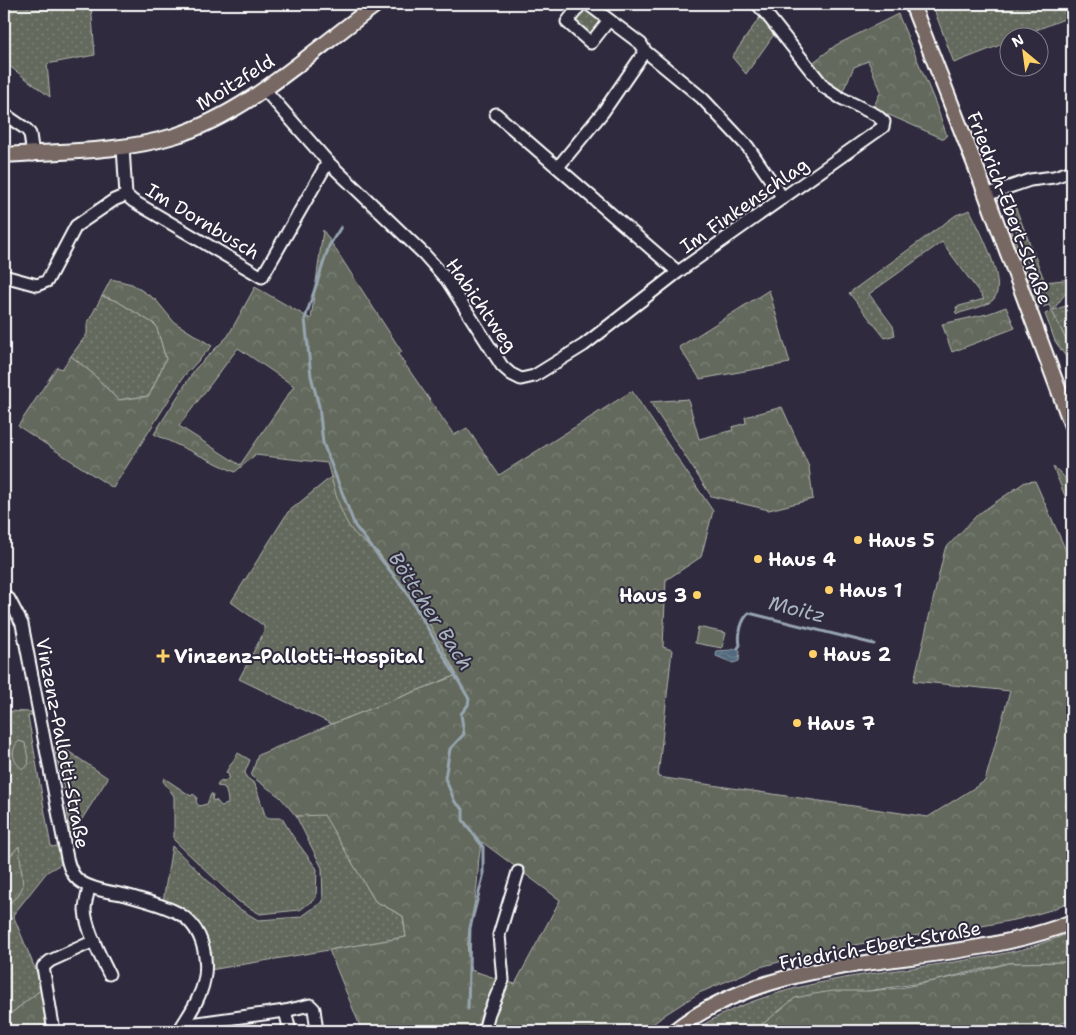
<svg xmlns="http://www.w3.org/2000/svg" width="1076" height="1035" viewBox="0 0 1076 1035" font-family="'Shantell Sans',sans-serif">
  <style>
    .grass { fill: url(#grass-dots); stroke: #b2b4ae }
    .forest { fill: url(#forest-crowns); stroke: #b2b4ae; fill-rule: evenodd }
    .pitch { fill: #646a5d; stroke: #b2b4ae }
    .water { fill: url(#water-waves); stroke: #97a5b1 }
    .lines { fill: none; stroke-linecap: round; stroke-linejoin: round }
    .stream { stroke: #97a5b1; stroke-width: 3 }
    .minor-casing { stroke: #fff; stroke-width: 15 }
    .major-casing { stroke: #fff; stroke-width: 18 }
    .minor { stroke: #2f2a3d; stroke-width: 11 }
    .major { stroke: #776864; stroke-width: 14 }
    .poi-dot { fill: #ffd166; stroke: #2f2a3d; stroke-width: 2 }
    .labels { text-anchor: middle; stroke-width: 4; stroke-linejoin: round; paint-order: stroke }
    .street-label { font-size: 19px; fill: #fff; stroke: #2f2a3d }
    .poi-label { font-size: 19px; font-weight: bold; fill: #fff; stroke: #2f2a3d; text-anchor: start }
    .water-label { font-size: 20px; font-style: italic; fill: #a8b4be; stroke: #2f2a3d }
  </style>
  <defs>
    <pattern id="grass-dots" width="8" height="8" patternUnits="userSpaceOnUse" patternTransform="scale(1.25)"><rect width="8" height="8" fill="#646a5d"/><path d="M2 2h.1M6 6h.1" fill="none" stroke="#7b8075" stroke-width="1.8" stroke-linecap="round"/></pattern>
    <pattern id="forest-crowns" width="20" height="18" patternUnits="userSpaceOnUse" patternTransform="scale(1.25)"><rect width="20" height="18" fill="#646a5d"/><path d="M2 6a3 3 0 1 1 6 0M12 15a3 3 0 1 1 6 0" fill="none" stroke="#7b8075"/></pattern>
    <pattern id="water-waves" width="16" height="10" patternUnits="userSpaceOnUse" patternTransform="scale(1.25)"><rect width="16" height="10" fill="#52697d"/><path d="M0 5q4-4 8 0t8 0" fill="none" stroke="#6c8090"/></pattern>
  </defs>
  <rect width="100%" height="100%" fill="#2f2a3d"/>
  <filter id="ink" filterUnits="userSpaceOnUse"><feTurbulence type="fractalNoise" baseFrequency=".02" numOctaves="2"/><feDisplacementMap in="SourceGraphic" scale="10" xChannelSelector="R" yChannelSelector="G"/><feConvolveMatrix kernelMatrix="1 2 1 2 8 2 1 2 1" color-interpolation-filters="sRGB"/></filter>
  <g filter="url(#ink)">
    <g class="grass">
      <path d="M4,4H91L95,55L47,64L50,97L4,62Z"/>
      <path d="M932,4H1072V16L1018,37L1008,38V42L954,63Z"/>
      <path d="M585,9L602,22L591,36L575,24L574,21Z"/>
      <path d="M760,17L775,33L746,74L732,57Z"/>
      <path d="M1013,201L1045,282L1072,279V285L1053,310L1072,304V352L1049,305L1043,307L1009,210L1010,205Z"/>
      <path d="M970,210C978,227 1009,284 993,300C985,307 968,310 957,314L955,312L957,310L956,307L984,299L942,242L869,294L893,326L895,335L885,338L849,293L956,215Z"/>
      <path d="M1010,225L1039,308L1037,309L1008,226Z"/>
      <path d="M102,296L117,301L156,325L166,359L149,396L118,400L92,373L71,356L87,334V324Z"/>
      <path d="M331,477L344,516L366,544L378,552L429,623L457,675L332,724L239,679L264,632V626L231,602L288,512Z"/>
      <path d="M4,711L31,712L32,715L28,716L51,847L58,846L61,864L47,872L13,915L43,988L4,1019V930L12,917L4,923Z"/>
      <path d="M54,747H62L108,778L70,838L67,807L70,806L69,797H66Z"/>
      <path d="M238,753L250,760L245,772L246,777L255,784L266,818H282L292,835L317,869L316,898L300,910L260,914L238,901L174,840V796L163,781L164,778L191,796L193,794L197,797L196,802L199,806L207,804L211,794H213L212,800L217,801L221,806L228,804C228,799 227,792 224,787L217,786L220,781L224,782L228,779L229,775L226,772Z"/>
      <path d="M324,814L375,901L403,916L406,937L210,970C205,925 204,921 163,902L172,846L233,905L258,920L301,917L323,901L322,868L296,816Z"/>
      <path d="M1072,932V962L1008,963L934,981L868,991L762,1025L754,1031H693C787,970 909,975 1015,951C1034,947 1054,939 1072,932Z"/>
    </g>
    <g class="forest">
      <path d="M898,14L935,102L947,136L944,139L873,108L881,91L868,61L854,67L842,93L825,81L811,64L836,45Z"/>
      <path d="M323,230L402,352L398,354L454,435L467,428L499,475L632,391L713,511L701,557L666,580L663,647L672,650L658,777L928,817L985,781L1010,691L914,681L945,549L977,515L1025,482L1035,481L1072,564V900L1051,910L1019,919L982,926L865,943L802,956L760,967L699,993L666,1014L644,1031H488L505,981L515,984L560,900L482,842C477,860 479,874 476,892C473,919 462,943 471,970L501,980L481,1031H362L329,950L406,937L403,916L375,901L324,815L296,816L280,797L251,776L258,755L332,724L457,675L429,623L378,552C368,545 356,537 349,526C338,509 333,482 327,463L255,455L235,472L154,434L195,369L228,336L255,287L311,319ZM238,348L294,386L240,465L179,426Z"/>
      <path d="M111,279L132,284L156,300L174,322L212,346L184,376L113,488L18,426L57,367L62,369L71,356L92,373L118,400L149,396L166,359L156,325L117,301L102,296Z"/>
      <path d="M769,290L790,363L700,379L679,347Z"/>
      <path d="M1006,307L1015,328L952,352L942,324L987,314Z"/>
      <path d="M1052,311L1072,352V372L1066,357L1055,341L1045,314Z"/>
      <path d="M688,399L699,439L733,430L732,427L746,423L745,417L782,407L809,467L813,499L769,510L711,496L650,402Z"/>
      <path d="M1053,467C1071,479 1072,492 1072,513Z"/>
      <path d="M19,846L23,886L18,896L4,907V863Z"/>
      <path d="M1072,962V1019L1042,1031H754L795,998L814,994L834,991H868L900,988L977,972L1008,963Z"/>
      <path d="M43,988L52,1031H4V1019Z"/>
    </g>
    <g class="pitch">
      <path d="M698,627L726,633L722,648L695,643Z"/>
      <path d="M19,741L25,743L29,764L23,769C12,763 10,749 19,741Z"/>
    </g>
    <path class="water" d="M738,648L740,651L739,661L733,663L716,656L717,651L731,650Z"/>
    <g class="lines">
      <g class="stream">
        <path d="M341,227L329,246L305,319L311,376L319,406L323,443L355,526L406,591L469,699L468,705L461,714L464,734L450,749L445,778L455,802L463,809V820L483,847V877L470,928L468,1009"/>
        <path d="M738,648L740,645C738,634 741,620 749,613L874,644"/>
      </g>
      <g class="minor-casing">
        <g id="minor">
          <path d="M581,4L567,22L591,43L609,20"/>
          <path d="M645,51L702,98L748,147L783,198"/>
          <path d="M264,89L328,162L424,254L447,280L502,366L511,374L521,379L534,376L584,345L678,272L883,127L884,122L876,115L839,97L824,87L768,16L757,4"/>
          <path d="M4,114L26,129L30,134L33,155"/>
          <path d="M496,114L678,272"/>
          <path d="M123,147L126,195"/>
          <path d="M558,167L603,112L645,51L641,44L588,4"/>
          <path d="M126,195L133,201L262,277L328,162"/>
          <path d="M986,195L1030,180L1054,177L1072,171"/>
          <path d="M4,276L37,285L47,281L76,226L114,200L126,195"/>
          <path d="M4,596L9,599L22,624L66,853C68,864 71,876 81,882C94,891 114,892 129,896C143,900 159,904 172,910C206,924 213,968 198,998C193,1010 185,1020 179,1031"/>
          <path d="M89,887C88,894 85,903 85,910C86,929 101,958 109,974"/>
          <path d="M285,1011L290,1031"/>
          <path d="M183,1025L285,1011L310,1005L314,1009L317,1031"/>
          <path d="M54,1031L43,967L50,961L94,941"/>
          <path d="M484,1031L489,1013L503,980L499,935L518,872"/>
        </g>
      </g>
      <g class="major-casing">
        <g id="major">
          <path d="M912,4L977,170L1072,426"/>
          <path d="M4,155C61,151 118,153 174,136C249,113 314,49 377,4"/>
          <path d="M674,1031C786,943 946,973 1072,922"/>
        </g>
      </g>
      <use href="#minor" class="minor"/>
      <use href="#major" class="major"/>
    </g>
  </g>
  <g class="poi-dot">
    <circle cx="858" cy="540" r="5"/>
    <circle cx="758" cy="559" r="5"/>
    <circle cx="829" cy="590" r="5"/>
    <circle cx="697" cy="595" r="5"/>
    <circle cx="813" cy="654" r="5"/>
    <path d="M160.5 648.5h5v5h5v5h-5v5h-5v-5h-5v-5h5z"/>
    <circle cx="797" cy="723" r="5"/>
  </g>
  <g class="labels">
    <g class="street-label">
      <text transform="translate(235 82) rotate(-32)" y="7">Moitzfeld</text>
      <text transform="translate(744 205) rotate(-35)" y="7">Im Finkenschlag</text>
      <text transform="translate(1010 208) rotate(69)" y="7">Friedrich-Ebert-Straße</text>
      <text transform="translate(203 221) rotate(31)" y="7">Im Dornbusch</text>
      <text transform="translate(482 305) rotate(55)" y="7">Habichtweg</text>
      <text transform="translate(63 743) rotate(79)" y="7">Vinzenz-Pallotti-Straße</text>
      <text transform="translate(880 945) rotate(-10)" y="7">Friedrich-Ebert-Straße</text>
    </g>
    <g class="poi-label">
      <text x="868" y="547">Haus 5</text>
      <text x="768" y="566">Haus 4</text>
      <text x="839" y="597">Haus 1</text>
      <text x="687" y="602" text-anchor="end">Haus 3</text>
      <text x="823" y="661">Haus 2</text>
      <text x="174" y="663">Vinzenz-Pallotti-Hospital</text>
      <text x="807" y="730">Haus 7</text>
    </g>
    <g class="water-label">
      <text transform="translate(797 609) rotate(14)" y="7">Moitz</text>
      <text transform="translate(431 611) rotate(57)" y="7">Böttcher Bach</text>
    </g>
  </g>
  <rect width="1076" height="1035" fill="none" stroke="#2f2a3d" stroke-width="20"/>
  <rect x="10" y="10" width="1056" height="1015" fill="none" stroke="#fff" stroke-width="2" filter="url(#ink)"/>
  <g transform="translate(1024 52) rotate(331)"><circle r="24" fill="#2f2a3d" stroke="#827f8b"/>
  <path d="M0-4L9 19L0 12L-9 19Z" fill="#ffd166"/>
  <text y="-8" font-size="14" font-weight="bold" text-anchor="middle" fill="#ffffff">N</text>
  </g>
</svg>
